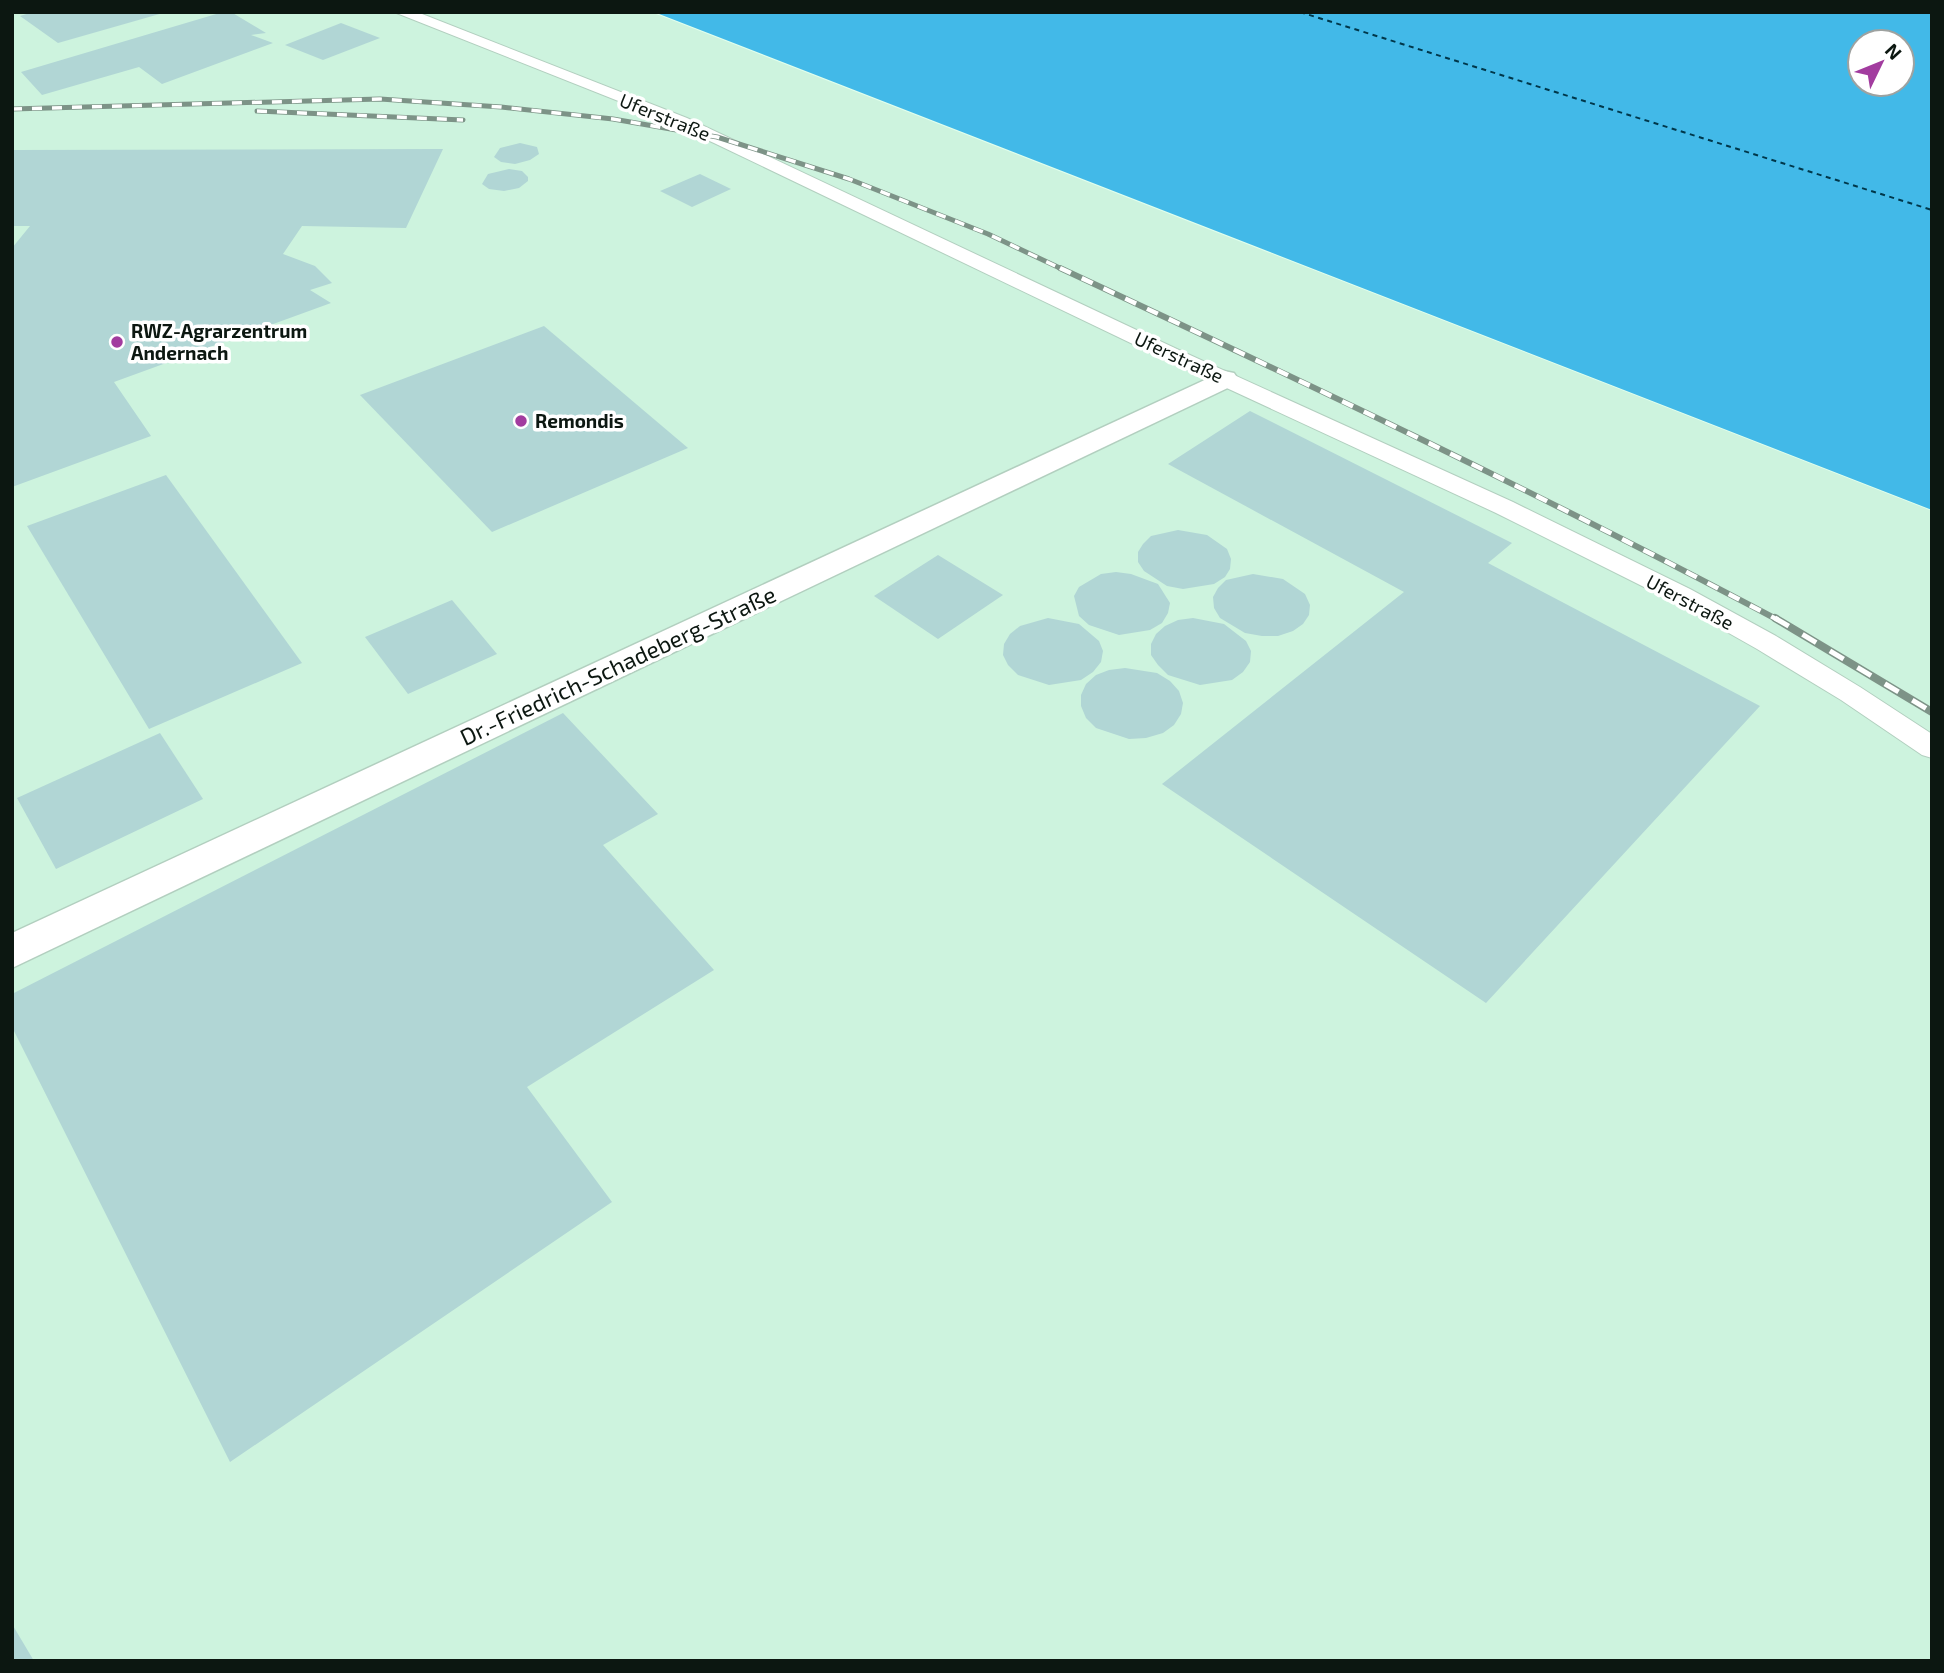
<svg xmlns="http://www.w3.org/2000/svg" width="1944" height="1673" viewBox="0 0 1944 1673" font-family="'Exo 2',sans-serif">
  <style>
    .built { fill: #cdf3de }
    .water { fill: #42b9e8; fill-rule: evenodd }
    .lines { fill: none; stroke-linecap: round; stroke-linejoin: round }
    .ferry { stroke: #00374a; stroke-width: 2; stroke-dasharray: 5 4.5; stroke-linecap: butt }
    .building { fill: #b1d6d5 }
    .service-casing { stroke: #b2cfbf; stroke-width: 2 }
    .minor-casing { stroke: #b2cfbf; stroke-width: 3 }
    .service { fill: #fff; fill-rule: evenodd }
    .minor { fill: #fff; fill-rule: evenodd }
    .rail-far2-casing { stroke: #7d9387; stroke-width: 5 }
    .rail-far1-casing { stroke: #7d9387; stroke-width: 6 }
    .rail-casing { stroke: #7d9387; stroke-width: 8 }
    .rail-far2 { stroke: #fff; stroke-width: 3.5; stroke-dasharray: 10; stroke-linecap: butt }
    .rail-far1 { stroke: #fff; stroke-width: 4.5; stroke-dasharray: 12; stroke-linecap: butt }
    .rail { stroke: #fff; stroke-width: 5; stroke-dasharray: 16; stroke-linecap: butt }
    .poi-dot { fill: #a23c9f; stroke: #fff; stroke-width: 2.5 }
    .labels { text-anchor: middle; stroke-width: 7; stroke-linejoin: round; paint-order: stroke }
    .far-street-label { font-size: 19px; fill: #0c1711; stroke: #fff }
    .far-poi-label { font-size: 19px; font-weight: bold; fill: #0c1711; stroke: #fff; text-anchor: start }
    .street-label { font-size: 23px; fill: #0c1711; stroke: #fff }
  </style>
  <rect width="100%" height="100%" fill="#e0ffee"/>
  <path class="built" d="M12,12H651L1932,511V1661H12Z"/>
  <path class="water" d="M654,12H1932V510ZM1860,42H1902V84H1860Z"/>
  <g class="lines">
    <path class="ferry" d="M1300,12L1932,210"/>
  </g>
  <g class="building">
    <path d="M33,12H163V13L58,43L20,16Z"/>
    <path d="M223,12H231L266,33L251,35L273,43L162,84L139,67L42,95L21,72Z"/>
    <path d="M341,23L380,38L323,60L285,45Z"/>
    <path d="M520,143L537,147L539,154L530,160L515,164L501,162L494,157L500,148Z"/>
    <path d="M443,149L406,228L302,226L283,254L315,266L332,283L310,290L331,303L114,382L151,436L12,487V248L30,226H12V150Z"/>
    <path d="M509,169L522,171L528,177V181L519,188L504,191L489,189L482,184L488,174Z"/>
    <path d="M700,174L731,189L692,207L660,191Z"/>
    <path d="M544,326L688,448L492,532L360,395Z"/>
    <path d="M1250,411L1512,543L1488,563L1760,706L1486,1003L1162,784L1404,592L1168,464Z"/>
    <path d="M166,475L302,663L149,729L27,526Z"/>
    <path d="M1178,530L1207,535L1227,549L1231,559L1230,569L1225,577L1214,584L1183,589L1167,586L1144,571L1138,562V552L1143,544L1151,536Z"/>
    <path d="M938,555L1003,595L938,639L874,596Z"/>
    <path d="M1116,572L1131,574L1158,584L1170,603L1168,613L1162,623L1150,630L1119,635L1089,625L1079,616L1074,596L1079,587L1101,574Z"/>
    <path d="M1253,574L1283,579L1305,594L1310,605L1309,615L1303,624L1293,631L1278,636H1262L1245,633L1220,618L1214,608L1213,597L1218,588L1226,580Z"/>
    <path d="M452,600L497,654L408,694L365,637Z"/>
    <path d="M1048,618L1079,624L1099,641L1103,651L1101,662L1093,672L1081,680L1049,685L1018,675L1008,665L1003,655L1004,644L1010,634L1020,626Z"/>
    <path d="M1193,618L1224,624L1246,641L1251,651L1250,662L1243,672L1232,680L1200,685L1168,675L1158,665L1151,655V644L1156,634L1165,626L1178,620Z"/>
    <path d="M1125,668L1157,673L1170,681L1179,691L1183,703L1181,714L1174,725L1163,733L1146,738L1129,739L1096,728L1086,718L1081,706V695L1086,684L1096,675L1109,670Z"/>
    <path d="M563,713L658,814L603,845L714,970L527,1087L612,1202L230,1462L12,1027V994Z"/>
    <path d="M160,733L203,799L56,869L17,798Z"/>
    <path d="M12,1624L34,1661H12Z"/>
  </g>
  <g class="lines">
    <g class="service-casing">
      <path id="service" d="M394,12H417L687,118L1179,350L1513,502L1690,589L1776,636L1860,687L1932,734V758L1922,755L1841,700L1757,649L1672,601L1496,513L1164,359L714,143L636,108Z"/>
    </g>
    <g class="minor-casing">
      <path id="minor" d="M1224,371L1234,373L1238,379L1234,385L12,968V933Z"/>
    </g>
    <use href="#service" class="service"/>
    <use href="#minor" class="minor"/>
    <g class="rail-far2-casing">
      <g id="rail-far2">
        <path d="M12,109L380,99L501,107L613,119L717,137L849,179L988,234L1064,270"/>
        <path d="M257,111L463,120"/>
      </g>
    </g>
    <g class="rail-far1-casing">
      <path id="rail-far1" d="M1060,268C1302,381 1543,495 1778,620"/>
    </g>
    <g class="rail-casing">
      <path id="rail" d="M1775,618L1932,712"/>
    </g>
    <use href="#rail-far2" class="rail-far2"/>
    <use href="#rail-far1" class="rail-far1"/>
    <use href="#rail" class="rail"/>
  </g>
  <g class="poi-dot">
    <circle cx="117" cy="342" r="7"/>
    <circle cx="521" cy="421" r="7"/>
  </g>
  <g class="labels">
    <g class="far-street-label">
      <text transform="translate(665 117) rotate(22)" y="7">Uferstraße</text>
      <text transform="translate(1179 357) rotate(25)" y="7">Uferstraße</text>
      <text transform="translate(1690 602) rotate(28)" y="7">Uferstraße</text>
    </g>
    <g class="far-poi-label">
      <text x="131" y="338">RWZ-Agrarzentrum<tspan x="131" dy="22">Andernach</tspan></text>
      <text x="535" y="428">Remondis</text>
    </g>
    <g class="street-label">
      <text transform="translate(618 666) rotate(-25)" y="8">Dr.-Friedrich-Schadeberg-Straße</text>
    </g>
  </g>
  <rect width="1944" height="1673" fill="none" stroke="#0c1711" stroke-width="28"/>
  <g transform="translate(1881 63) rotate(47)"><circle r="33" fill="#ffffff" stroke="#9ea2a0" stroke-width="2"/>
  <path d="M0-5L12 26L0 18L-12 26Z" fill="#a23c9f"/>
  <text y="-10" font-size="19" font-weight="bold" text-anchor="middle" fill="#0c1711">N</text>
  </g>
</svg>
